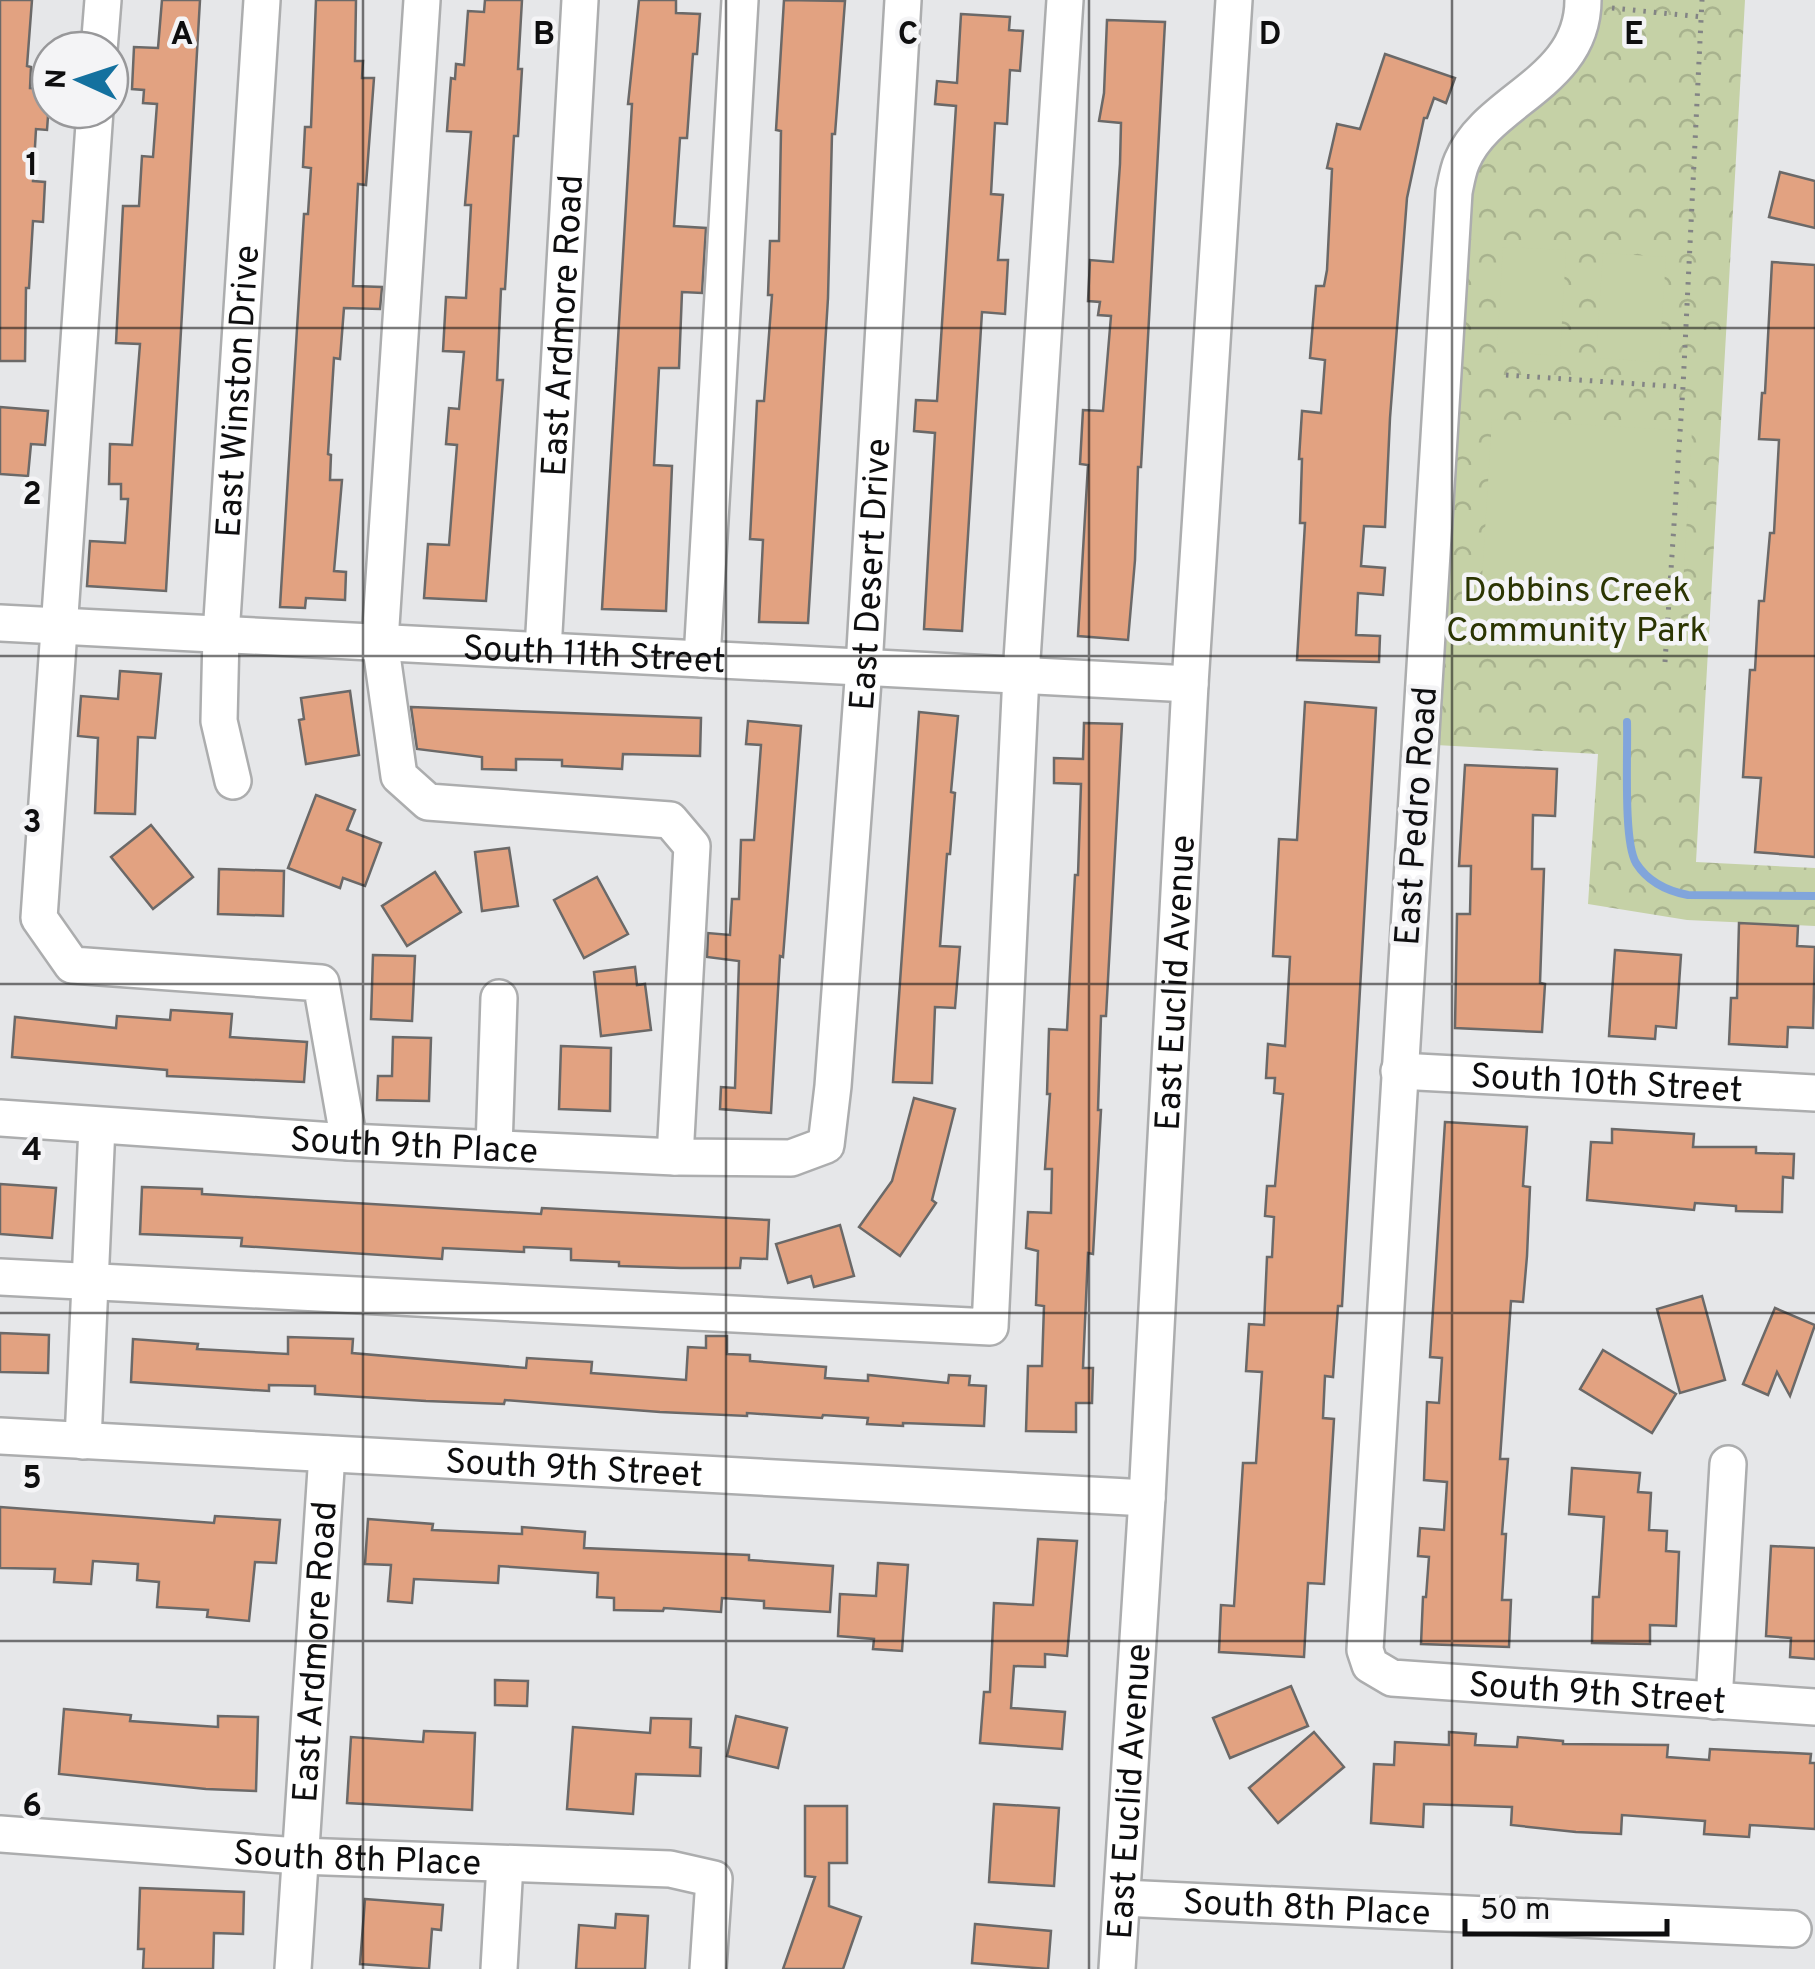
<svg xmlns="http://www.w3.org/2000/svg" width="1815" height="1969" viewBox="0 0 1815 1969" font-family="Overpass,sans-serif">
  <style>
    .park { fill: url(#park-crowns) }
    .pitch { fill: #c5d1a6 }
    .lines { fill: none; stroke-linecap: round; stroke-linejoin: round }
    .stream { stroke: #81a5db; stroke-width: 8 }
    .building { fill: #e2a281; stroke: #6b6968; stroke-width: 2.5 }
    .minor-casing { stroke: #acadae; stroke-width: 40 }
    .path { stroke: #838485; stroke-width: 5; stroke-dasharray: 2.5 8; stroke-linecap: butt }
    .minor { stroke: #fff; stroke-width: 35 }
    .grid { fill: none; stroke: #0e0e0f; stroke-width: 2.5; stroke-opacity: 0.55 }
    .labels { text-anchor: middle; stroke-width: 9; stroke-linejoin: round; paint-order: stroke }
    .street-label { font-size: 35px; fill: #0e0e0f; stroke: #f4f4f6 }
    .park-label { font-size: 35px; fill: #2b3502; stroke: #f4f4f6 }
    .grid-label { font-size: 32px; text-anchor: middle; font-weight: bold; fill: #0e0e0f; stroke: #f4f4f6; stroke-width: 9; stroke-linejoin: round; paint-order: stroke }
  </style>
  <defs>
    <pattern id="park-crowns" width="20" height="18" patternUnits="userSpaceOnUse" patternTransform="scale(2.5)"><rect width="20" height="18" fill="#c5d1a6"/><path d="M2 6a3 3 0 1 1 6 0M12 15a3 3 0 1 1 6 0" fill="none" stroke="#a8b28e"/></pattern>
  </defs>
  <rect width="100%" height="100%" fill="#e6e7e9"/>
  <path class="park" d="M1592,0H1745L1696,862L1815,868V926L1687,920L1588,904L1598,754L1436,745L1469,195L1484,151Z"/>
  <g class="pitch">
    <path d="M1503,247L1566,250L1560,356L1497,351Z"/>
    <path d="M1603,253L1666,257L1659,362L1596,358Z"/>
    <path d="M1492,419L1692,431L1679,655L1478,643Z"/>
  </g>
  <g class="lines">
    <path class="stream" d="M1627,722C1628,752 1623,841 1636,863C1648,882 1667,891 1688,895L1815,896"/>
  </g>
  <g class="building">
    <path d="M0,0H32L27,66L31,67L30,88L50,89L47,130L36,129L33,181L45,182L43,222L33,221L29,288H26L25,361H0Z"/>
    <path d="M162,0H200L166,591L87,586L90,541L125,543L128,499H121V484H109L110,444L132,445L140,344L116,343L123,206H139L142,156L153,157L157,104L143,103L144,90L132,89L134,47L158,48Z"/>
    <path d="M316,0H356L355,61H363L362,78H374L366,185L358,184L353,286L382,287L380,309L344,308L340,359L334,358L328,454L331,455L330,480H342L334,571L346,572L345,600L306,598L305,608L280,607L304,214H308L311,168L303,167L305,127H311Z"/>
    <path d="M485,0H522L518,69H522L518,136H514L505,289H501L497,380H503L486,601L424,598L428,544L449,545L457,445L446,444L449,408L459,409L464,352L443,351L446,297L466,298L471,205H465L471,132L447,131L451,78L455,79L456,64L464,65L468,11L484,12Z"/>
    <path d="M639,0H676V13L700,14L697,54H693L687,138H680L674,226L706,228L702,293L682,292L679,368H659L654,465L672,466L666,611L602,609L632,104H628Z"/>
    <path d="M784,0L845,1L835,134H832L828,298L808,623L759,622L763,540L750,539L757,401H764L772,295H768L770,241H779L781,131L776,130Z"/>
    <path d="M961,14L1010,17L1009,30L1023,31L1020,71L1010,70L1007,124L995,123L991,194L1003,195L998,260H1008L1005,314L982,312L962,631L924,629L935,433L914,431L916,400L937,401L956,106L935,104L937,81L957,83Z"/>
    <path d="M1107,20L1165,22L1141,467H1138L1135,560L1128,640L1078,636L1088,465L1080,464L1083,410L1103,411L1111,316L1098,315L1100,302L1088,301L1090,260L1113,262L1120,164L1121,123L1099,121L1104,93Z"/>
    <path d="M1385,54L1455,78L1446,103L1434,98L1427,118H1424L1407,198L1390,418L1385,527L1364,526L1361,566L1385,568L1383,595L1358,593L1356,635L1380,636L1379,662L1297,660L1305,523H1300L1302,459H1299L1302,411L1321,413L1325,360L1310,358L1316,286H1324L1327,270L1332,169L1327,168L1337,124L1360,129Z"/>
    <path d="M1780,172L1815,181V228L1769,217Z"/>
    <path d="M1772,262L1815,265V857L1755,852L1761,778L1743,777L1750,670H1755L1759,601H1764L1770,533H1774L1779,440L1759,439L1762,393H1765Z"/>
    <path d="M0,407L48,411L45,445L31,444L28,476L0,474Z"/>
    <path d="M120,671L161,674L155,738L138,737L135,814L95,813L98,738L78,736L81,696L118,699Z"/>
    <path d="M350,691L359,755L306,764L299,720L304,719L301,698Z"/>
    <path d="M1305,702L1376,708L1342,1306H1338L1333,1377L1325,1376L1323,1418L1334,1419L1324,1584L1308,1583L1304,1657L1219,1652L1221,1605L1234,1606L1243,1463H1256L1262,1372L1246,1371L1249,1324L1264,1325L1267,1257H1272L1274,1217L1265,1216L1267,1186H1275L1283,1094L1274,1093L1275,1078H1266L1268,1044L1285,1046L1290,957L1273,956L1279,839L1297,840Z"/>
    <path d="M411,707L701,718L700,756L623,754L622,769L562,766V760L516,759V770L482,769V757L417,749Z"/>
    <path d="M919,712L958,716L951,792L955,793L950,854H947L940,946L960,947L955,1008L935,1007L932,1083L893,1082Z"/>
    <path d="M748,721L801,726L783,957L780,956L771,1113L720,1109L721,1087L735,1088L739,961L707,957L708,933L730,935L732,899H739L741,840H754L761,745L746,744Z"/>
    <path d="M1084,723L1122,724L1106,1016H1101L1098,1110H1101L1093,1254L1088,1253L1083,1368H1093L1092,1403H1076V1432L1026,1431L1028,1366H1042L1044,1306L1036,1305L1038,1251L1026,1248L1028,1212L1051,1213L1052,1169H1045L1050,1094H1047L1049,1029L1067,1030L1075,875H1078L1081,784L1054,783V758L1083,759Z"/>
    <path d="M1465,765L1557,769L1555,816L1533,815L1532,869H1544L1540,983L1545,984L1542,1032L1455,1028L1457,914H1470L1471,866H1459Z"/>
    <path d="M316,795L355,810L347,830L381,843L365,886L343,878L340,888L288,868Z"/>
    <path d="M151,825L193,877L153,909L111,857Z"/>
    <path d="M509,848L518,906L482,911L475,852Z"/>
    <path d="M219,869L284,871L283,916L218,914Z"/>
    <path d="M435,872L461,912L407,946L382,906Z"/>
    <path d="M597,877L628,934L584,958L554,900Z"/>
    <path d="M1739,923L1798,926L1797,946L1815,947L1813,1028L1788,1027L1787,1047L1729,1044L1731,998H1737Z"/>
    <path d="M1615,950L1681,955L1676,1028L1656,1026L1655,1039L1609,1036Z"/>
    <path d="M373,955L415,956L412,1021L371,1019Z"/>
    <path d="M635,967L637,985L645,984L651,1030L601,1036L594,972Z"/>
    <path d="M171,1010L232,1014L230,1037L307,1042L304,1082L167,1076V1070L12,1057L15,1017L116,1028L117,1016L170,1020Z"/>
    <path d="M393,1037L431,1038L429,1101L377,1100L378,1076H392Z"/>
    <path d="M561,1046L611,1048L610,1111L559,1109Z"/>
    <path d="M914,1098L955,1109L932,1200L936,1203L900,1256L859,1227L892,1181Z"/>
    <path d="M1445,1122L1527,1127L1523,1186L1530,1187L1527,1256L1523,1302L1511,1301L1500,1459H1508L1502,1534H1506L1502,1600H1511L1509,1647L1421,1644L1423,1597H1426L1429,1557L1418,1556L1420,1528L1444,1530L1447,1482L1424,1480L1427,1402L1439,1403L1442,1358L1430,1357Z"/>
    <path d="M1612,1129L1694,1134L1693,1147H1756V1153L1794,1154L1793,1178L1783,1177L1782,1212L1736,1211V1206L1695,1203L1694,1210L1587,1200L1591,1142L1612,1143Z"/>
    <path d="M0,1184L56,1188L52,1238L0,1234Z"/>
    <path d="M142,1187L202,1189V1194L541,1214L542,1208L769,1220L767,1259L741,1258L740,1268H681L619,1266V1262L571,1260V1249L524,1247V1252L443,1248L442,1259L241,1246L242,1238L140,1234Z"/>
    <path d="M840,1225L854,1276L814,1287L811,1276L788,1283L776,1244Z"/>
    <path d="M1702,1296L1725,1380L1680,1393L1657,1309Z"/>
    <path d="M1775,1308L1815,1325L1790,1396L1777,1372L1768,1395L1743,1384Z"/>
    <path d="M0,1333L49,1335L48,1373L0,1372Z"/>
    <path d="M706,1336H727V1354L750,1355V1361L826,1367L825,1378L868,1381V1375L948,1383L949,1375L970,1376L969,1385L986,1386L984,1426L903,1423V1426L867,1424L868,1418L823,1415L822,1418L747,1413V1416L660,1412L505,1400L504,1404L426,1401L315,1394V1386L269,1385V1391L131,1382L133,1339L198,1344L197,1349L288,1354V1337L353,1339L352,1353L526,1368L527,1358L592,1362L591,1373L686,1380L688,1347L706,1348Z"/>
    <path d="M1603,1350L1676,1394L1652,1433L1580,1389Z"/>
    <path d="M1572,1468L1640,1473L1638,1492L1651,1493L1649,1530L1667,1531L1666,1551L1679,1552L1676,1626L1650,1625V1644L1592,1643L1593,1597H1599L1604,1517L1569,1514Z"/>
    <path d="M0,1507L214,1523L215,1516L280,1520L276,1563L255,1562L249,1621L207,1617L208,1610L157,1607L159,1582L137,1580L138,1564L93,1561L91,1584L54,1582L55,1569L0,1568Z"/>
    <path d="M368,1519L433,1524L432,1530L522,1534V1527L585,1532L584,1548L749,1555V1560L833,1566L830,1612L764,1608V1601L722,1598L721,1612L664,1608L663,1611L614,1610V1598L597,1597L598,1573L499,1566L498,1583L414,1579L412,1603L388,1601L391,1565L365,1564Z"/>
    <path d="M1038,1539L1077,1541L1067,1656L1045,1654V1667L1014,1666L1011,1708L1065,1712L1062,1749L980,1743L984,1692H990L994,1603L1033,1605Z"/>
    <path d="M1771,1546L1815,1548V1659L1790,1657L1791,1638L1766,1636Z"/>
    <path d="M878,1563L908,1565L902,1651L873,1649L874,1639L838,1636L840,1594L876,1596Z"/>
    <path d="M495,1680L528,1681L527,1706L495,1705Z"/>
    <path d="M1291,1686L1308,1726L1230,1758L1213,1718Z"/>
    <path d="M64,1709L131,1715L130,1721L218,1727V1716L258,1717L256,1791L206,1789L59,1774Z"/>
    <path d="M736,1716L787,1728L778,1768L727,1756Z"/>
    <path d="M651,1718L691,1719L690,1747L701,1748L700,1776L636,1774L633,1814L567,1809L573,1727L650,1733Z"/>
    <path d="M424,1731L475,1733L472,1810L347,1803L351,1737L423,1742Z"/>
    <path d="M1314,1732L1344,1767L1278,1823L1249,1788Z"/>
    <path d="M1449,1732L1476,1734L1475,1745L1517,1747L1518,1737L1563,1741V1744L1668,1745L1667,1757L1709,1760L1710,1749L1811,1754L1810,1763H1815V1829L1750,1825L1749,1837L1704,1834L1705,1821L1622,1815L1621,1834L1576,1832L1511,1825L1512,1807L1424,1804L1423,1827L1371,1823L1374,1764L1394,1765L1395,1742L1449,1745Z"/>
    <path d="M994,1804L1059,1808L1054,1886L989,1882Z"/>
    <path d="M805,1806H847V1863H829V1906L861,1917L843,1969H783L815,1877L805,1876Z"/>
    <path d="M140,1888L244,1892L243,1934L214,1933L213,1969H143L144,1949H138Z"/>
    <path d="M365,1899L443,1905L441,1930L432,1929L429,1969L360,1964Z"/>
    <path d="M616,1914L648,1916L645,1969H576L579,1925L615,1928Z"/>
    <path d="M975,1924L1051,1931L1048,1969L972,1963Z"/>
  </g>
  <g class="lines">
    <g class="minor-casing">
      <g id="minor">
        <path d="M422,0L380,641L399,776L428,802L670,820L692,846L675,1157"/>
        <path id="s1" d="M1583,0C1583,83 1488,99 1462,161C1458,170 1456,182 1454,192L1365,1650L1370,1665L1392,1678L1815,1707"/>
        <path d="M99,50L103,0"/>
        <path d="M95,110L39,918L72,965L321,983L349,1142"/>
        <path id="s2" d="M0,623L1190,684"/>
        <path id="s3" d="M543,650L580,0"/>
        <path d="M702,659L740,0"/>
        <path id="s4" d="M233,781L219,721L221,635L262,0"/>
        <path id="s5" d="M1399,1071L1815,1093"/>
        <path id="s6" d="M0,1118L349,1142L675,1157L791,1158L826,1145L833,1086L864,667L903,0"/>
        <path d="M494,1148L499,998"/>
        <path d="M0,1277L990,1327L1021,675L1065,0"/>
        <path id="s7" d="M0,1436L1147,1498"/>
        <path d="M83,1441L97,1126"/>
        <path d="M1714,1701L1728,1464"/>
        <path id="s8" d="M0,1834L299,1856L670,1869L714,1879L708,1969"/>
        <path id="s9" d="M1122,1898L1793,1929"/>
        <path id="s10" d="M293,1969L327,1454"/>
        <path d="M499,1969L505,1864"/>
        <path id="s11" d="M1117,1969L1147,1498L1190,684L1234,0"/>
      </g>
    </g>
    <g class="path">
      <path d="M1612,8L1702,17"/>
      <path d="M1506,375L1683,387"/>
      <path d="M1665,662L1683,387L1702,0"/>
    </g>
    <use href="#minor" class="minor"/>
  </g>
  <path class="grid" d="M363,0V1969M726,0V1969M1089,0V1969M1452,0V1969M0,328H1815M0,656H1815M0,984H1815M0,1313H1815M0,1641H1815"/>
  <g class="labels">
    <g class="street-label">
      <text dy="12" stroke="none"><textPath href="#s3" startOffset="325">East Ardmore Road</textPath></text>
      <text dy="12" stroke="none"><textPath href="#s4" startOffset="392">East Winston Drive</textPath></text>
      <text dy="12" stroke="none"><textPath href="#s6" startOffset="1402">East Desert Drive</textPath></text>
      <text dy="12" stroke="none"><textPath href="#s2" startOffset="595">South 11th Street</textPath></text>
      <text transform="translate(1415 816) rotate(-86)" y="12">East Pedro Road</text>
      <text dy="12" stroke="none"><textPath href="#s11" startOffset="988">East Euclid Avenue</textPath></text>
      <text dy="12" stroke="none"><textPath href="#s5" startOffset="208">South 10th Street</textPath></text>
      <text dy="12" stroke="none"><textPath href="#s6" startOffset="415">South 9th Place</textPath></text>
      <text dy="12" stroke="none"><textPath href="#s7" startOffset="575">South 9th Street</textPath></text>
      <text dy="12" stroke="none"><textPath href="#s10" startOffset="318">East Ardmore Road</textPath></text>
      <text dy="12" stroke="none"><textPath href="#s1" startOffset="1948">South 9th Street</textPath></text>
      <text dy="12" stroke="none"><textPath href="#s11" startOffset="178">East Euclid Avenue</textPath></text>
      <text dy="12" stroke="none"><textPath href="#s8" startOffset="358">South 8th Place</textPath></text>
      <text dy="12" stroke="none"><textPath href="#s9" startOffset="185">South 8th Place</textPath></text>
    </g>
    <g class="park-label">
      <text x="1577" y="601">Dobbins Creek<tspan x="1577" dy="40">Community Park</tspan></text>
    </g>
  </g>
  <g class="grid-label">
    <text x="182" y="44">A</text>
    <text x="544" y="44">B</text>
    <text x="908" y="44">C</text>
    <text x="1270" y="44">D</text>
    <text x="1634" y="44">E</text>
    <text x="32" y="175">1</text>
    <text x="32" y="504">2</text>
    <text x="32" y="832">3</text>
    <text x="32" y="1160">4</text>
    <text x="32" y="1488">5</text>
    <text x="32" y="1816">6</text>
  </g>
  <g transform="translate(80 80) rotate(273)"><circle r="48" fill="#f4f4f6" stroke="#98989a" stroke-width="2.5"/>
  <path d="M0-8L18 38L0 25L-18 38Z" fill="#14719f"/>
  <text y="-15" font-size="28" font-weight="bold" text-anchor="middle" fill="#0e0e0f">N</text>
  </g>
  <path d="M1465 1919v15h202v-15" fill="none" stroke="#0e0e0f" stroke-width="5"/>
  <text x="1480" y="1919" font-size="30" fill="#0e0e0f" stroke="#f4f4f6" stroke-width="8" paint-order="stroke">50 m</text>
</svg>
